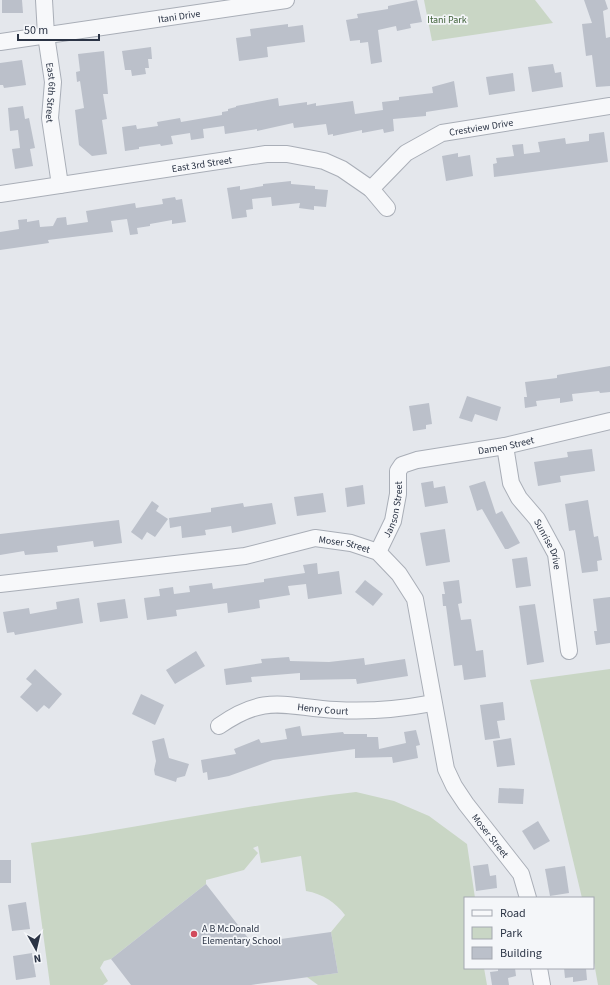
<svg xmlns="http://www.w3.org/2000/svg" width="610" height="985" font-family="'Source Sans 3',sans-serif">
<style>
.green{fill:#c9d6c5}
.building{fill:#bbc0ca}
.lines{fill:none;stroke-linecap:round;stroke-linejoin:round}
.minor-casing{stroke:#a9aeb7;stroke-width:18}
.minor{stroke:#f7f8fa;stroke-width:16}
.poi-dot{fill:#d1495b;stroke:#f4f6f9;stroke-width:1.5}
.labels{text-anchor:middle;stroke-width:3.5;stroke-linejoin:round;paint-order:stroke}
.street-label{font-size:10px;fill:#2b3445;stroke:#f4f6f9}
.park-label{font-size:10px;fill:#3f6138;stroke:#f4f6f9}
.poi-label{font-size:10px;fill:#2b3445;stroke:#f4f6f9;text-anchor:start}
</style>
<rect width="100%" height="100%" fill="#e4e7ec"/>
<g class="green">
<path d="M424 0H535L553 23 432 41Z"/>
<path d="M610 669V985H598L593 957V898H582L530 680Z"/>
<path d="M356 792 394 801 429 816 467 844 475 898H465V968H484L487 985H318L307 977 338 973 331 932 345 915C335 902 323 894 306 891L301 856 261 863 258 846 253 848 258 853 244 870 206 880V884L111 959 104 961 100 968 108 981 103 985H50L31 843C140 828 247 804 356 792Z"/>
</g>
<g class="building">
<path d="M2 0H22L23 13H2Z"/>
<path d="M417 0 422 22 410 24 411 28 397 31 396 26 378 30 382 62 371 64 368 42 360 43V40L350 41 346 20 358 18 357 14 388 9V6Z"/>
<path d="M584 0H605L608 9 603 11 606 38 610 37V86L596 87 592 55 586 56 582 24 592 23Z"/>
<path d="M288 24V27L303 25 305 42 267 47 268 57 239 61 236 38 251 36 250 29Z"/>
<path d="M151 47 152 59H148L149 68H145L146 74 132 76 131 70H125L122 51Z"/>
<path d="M104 51 108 94H103L107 119 102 120 107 154 92 156 79 145 75 110 84 108 80 81 77 82 76 72 80 71 78 54Z"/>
<path d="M22 60 26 85 4 88 3 85H0V63Z"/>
<path d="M553 64 555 73 561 72 563 87 532 92 528 67Z"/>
<path d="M513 73 515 91 489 95 486 77Z"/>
<path d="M454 81 458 107 426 112V116L393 119 394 131 384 133 383 129 362 133V130L333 136V134L328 135 326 124 294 128 293 123 257 131V129L225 134 224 126 203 129 204 138 191 140 190 133 171 136 173 144 161 146 160 144 139 147V149L125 151 122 127 136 125 137 129 158 126 157 122 180 118 181 122 222 115V112L228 111V109L236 107V106L278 98 279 106 307 102V105L316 103V106L353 101 355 114 383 110 382 102 399 100V97L433 93 432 87Z"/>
<path d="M23 106 25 119 29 118 35 148 30 149 33 166 15 169 12 149 20 148 18 130 10 131 8 108Z"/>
<path d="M604 132 608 162 494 177 493 164 497 163 496 158 514 156 512 145 523 144 524 154 540 152 538 142 565 138 566 144 589 141V134Z"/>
<path d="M458 153V157L470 155 473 176 446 181 442 156Z"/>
<path d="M291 181V184L315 186V189L328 190 326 207 314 206V210L299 208 300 203 272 206 271 197 252 199 253 209 246 210 247 217 232 219 227 188 240 186V190L263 186V184Z"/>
<path d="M175 197 176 200 182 199 186 222 172 224V220L150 224V226L137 228 138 234 130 235 127 219 111 221 113 232 48 240 49 243 0 250V232L19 229 18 220 27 219V222L39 220 40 227 53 226 57 218 66 217 67 225 88 222 86 211 135 203 136 208 163 204 162 199Z"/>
<path d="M610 366V392L600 393 599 391 572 394 573 401 560 403V398L536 401 537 406 525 408 524 397H527L525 382 557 378V375Z"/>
<path d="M467 396 501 407 497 421 475 414 472 422 459 418Z"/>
<path d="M429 403 432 424 426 425V429L413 431 409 406Z"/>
<path d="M592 449 595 471 560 476 561 482 538 486 534 462 568 457 567 452Z"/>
<path d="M433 481 434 488 445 486 448 503 425 507 421 483Z"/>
<path d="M485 481 496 514 502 511 520 543 508 549H505L482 509 477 511 469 486Z"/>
<path d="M363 485 365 504 347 507 345 488Z"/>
<path d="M323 493 326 512 297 516 294 497Z"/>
<path d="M588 500 594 537 598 536 602 560 597 561 598 571 582 573 575 530 569 531 565 504Z"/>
<path d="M152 501 159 506 156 511 168 519 155 537 147 532 142 540 131 532Z"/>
<path d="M243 503 244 507 272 503 276 524 232 533 231 526 205 530 206 535 182 538 181 526 170 528 169 518 211 512V508Z"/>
<path d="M119 520 122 543 94 547 93 541 57 546 58 552 25 555 24 551 0 555V534Z"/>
<path d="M445 529 450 562 426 566 420 533Z"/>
<path d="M527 557 531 586 516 588 512 559Z"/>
<path d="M317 563 318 574 339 571 342 594 308 599 306 584 288 586 290 595 259 600 260 608 228 613 227 603 176 610 177 616 147 620 144 598 160 596 159 589 173 587 174 594 190 592 189 586 212 583 213 589 264 582V579L305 573 303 565Z"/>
<path d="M365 580 383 594 373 606 355 592Z"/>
<path d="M459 580 462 603 458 604 461 620 471 619 476 651 483 650 486 677 464 680 462 665 454 666 446 606H443L442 594H445L443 582Z"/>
<path d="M610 597V643L596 645 594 631H597L593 599Z"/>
<path d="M79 598 83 623 15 635 14 632 7 633 3 612 29 608 30 614 57 609 56 602Z"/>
<path d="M125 599 128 618 100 622 97 603Z"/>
<path d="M535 604 544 662 527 665 519 606Z"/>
<path d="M196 651 205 666 175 684 166 670Z"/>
<path d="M289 657 290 661 329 662 364 658 365 665 405 659 408 676 357 684 356 679 300 680V673L251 677 252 682 226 685 224 669 262 663 261 659Z"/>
<path d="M35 669 62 694 49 709 44 705 37 712 20 697 32 684 26 679Z"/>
<path d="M141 694 164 705 155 725 132 714Z"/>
<path d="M503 702 505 720 497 721 500 738 485 740 480 705Z"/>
<path d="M300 726 302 736 343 732 344 734H367V737H378L379 749 406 743 404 732 416 730 420 745 416 746 418 758 393 763 392 757 355 758V749L273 760 229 776 208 780 207 772 203 773 201 760 236 754 234 749 259 739 261 743 287 739 285 729Z"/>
<path d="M164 738 169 758 189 764 185 776 177 778 176 782 155 775 154 770 156 761 152 741Z"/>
<path d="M511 738 515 765 497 767 493 741Z"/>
<path d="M499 788 524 789 523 804 498 803Z"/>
<path d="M538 821 550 841 534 850 522 831Z"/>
<rect x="0" y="860" width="11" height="23"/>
<path d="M488 864 490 876 496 875 497 888 476 891 473 866Z"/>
<path d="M565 866 569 893 550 896 545 869Z"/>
<path d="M206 884 252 943 331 932 338 973 251 985H131L111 959Z"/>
<path d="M26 902 30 929 12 931 8 905Z"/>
<path d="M32 953 36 977 16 980 13 956Z"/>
<path d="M498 968H515L516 976 508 978 509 985H492L490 972 498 971Z"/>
<path d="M564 968H586L587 980 573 982V977L565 978Z"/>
</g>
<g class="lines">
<defs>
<g id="minor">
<path id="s1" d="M44 0 46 35 53 82 50 118 60 185"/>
<path id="s2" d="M0 42 286 0"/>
<path id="s3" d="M371 189 406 153 442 133 610 106"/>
<path id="s4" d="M0 194 266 154H287L324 161 342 169 371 189 387 208"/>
<path id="s5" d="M505 446 511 483 519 498 537 519 556 554 569 651"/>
<path id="s6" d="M378 552 393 521 398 494V471L402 465 417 460 505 446 610 421"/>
<path id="s7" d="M0 584 245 556 315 538 351 543 378 552 399 574 415 599 446 769 454 786 466 804 521 874 528 898"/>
<path id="s8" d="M219 726C266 693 284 707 336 710 368 712 401 709 433 703"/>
<path d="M539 968 542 985"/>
</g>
</defs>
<use href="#minor" class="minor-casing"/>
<use href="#minor" class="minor"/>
</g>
<circle class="poi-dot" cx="194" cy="934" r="4"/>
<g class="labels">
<g class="street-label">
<text dy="4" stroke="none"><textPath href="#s2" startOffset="181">Itani Drive</textPath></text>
<text dy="4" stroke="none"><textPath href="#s1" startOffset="93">East 6th Street</textPath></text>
<text dy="4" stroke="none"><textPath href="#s3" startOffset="131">Crestview Drive</textPath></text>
<text dy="4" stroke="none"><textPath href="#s4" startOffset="204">East 3rd Street</textPath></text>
<text dy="4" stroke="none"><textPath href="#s6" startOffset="198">Damen Street</textPath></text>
<text dy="4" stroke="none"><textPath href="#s6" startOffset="46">Janson Street</textPath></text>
<text dy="4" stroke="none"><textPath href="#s7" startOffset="349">Moser Street</textPath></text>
<text dy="4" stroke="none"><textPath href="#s5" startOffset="110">Sunrise Drive</textPath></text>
<text dy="4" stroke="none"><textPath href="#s8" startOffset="109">Henry Court</textPath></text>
<text dy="4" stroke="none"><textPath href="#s7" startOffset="697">Moser Street</textPath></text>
</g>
<g class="park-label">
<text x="447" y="23">Itani Park</text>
</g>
<g class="poi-label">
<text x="202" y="932">A B McDonald<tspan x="202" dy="12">Elementary School</tspan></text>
</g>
</g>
<rect x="464" y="897" width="130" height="72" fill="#f4f6f9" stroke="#a4a8b1"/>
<rect x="472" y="910" width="20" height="6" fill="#f7f8fa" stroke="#a4a8b1"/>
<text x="500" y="917" font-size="12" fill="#2b3445">Road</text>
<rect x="472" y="927" width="20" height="12" fill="#c9d6c5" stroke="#a4a8b1"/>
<text x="500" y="937" font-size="12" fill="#2b3445">Park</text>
<rect x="472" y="947" width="20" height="12" fill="#bbc0ca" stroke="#a4a8b1"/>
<text x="500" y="957" font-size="12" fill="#2b3445">Building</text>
<g transform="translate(36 949) rotate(172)" stroke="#f4f6f9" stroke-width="3" paint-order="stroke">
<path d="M0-3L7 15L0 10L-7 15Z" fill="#2b3445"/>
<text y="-6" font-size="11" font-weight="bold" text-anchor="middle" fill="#2b3445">N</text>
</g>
<path d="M18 34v6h81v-6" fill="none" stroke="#2b3445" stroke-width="2"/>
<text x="24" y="34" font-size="12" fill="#2b3445" stroke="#f4f6f9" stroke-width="3" paint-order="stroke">50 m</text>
</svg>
